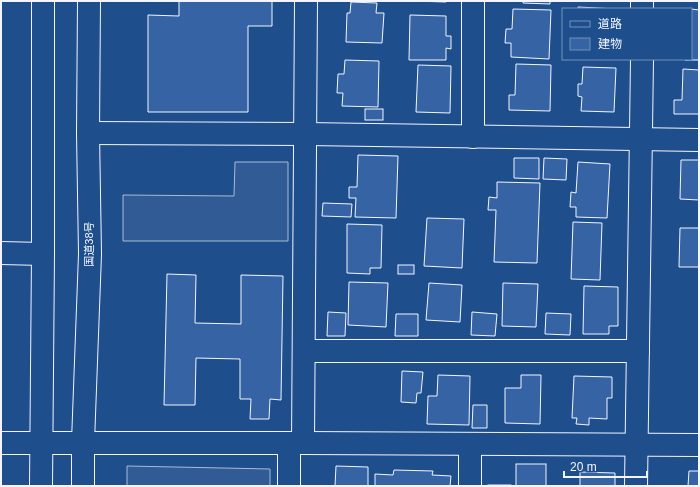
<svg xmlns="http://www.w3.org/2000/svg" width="700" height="487" font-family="Helvetica,'Noto Sans JP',sans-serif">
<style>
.built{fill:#305b95;stroke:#a8bbd7}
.building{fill:#3563a3;stroke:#f2f6ff}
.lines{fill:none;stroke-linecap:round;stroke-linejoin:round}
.minor-casing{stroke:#f2f6ff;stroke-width:24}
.trunk-casing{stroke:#f2f6ff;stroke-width:24}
.minor{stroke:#1f4e8c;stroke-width:22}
.trunk{stroke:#1f4e8c;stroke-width:22}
.labels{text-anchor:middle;stroke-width:3;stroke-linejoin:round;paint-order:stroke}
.street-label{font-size:11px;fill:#f2f6ff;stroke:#1f4e8c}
</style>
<rect width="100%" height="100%" fill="#1f4e8c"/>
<g class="built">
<path d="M235 162H288V241H123V195L234 196Z"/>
<path d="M127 466 270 469V486H127Z"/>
</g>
<g class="building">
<path d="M179 1H272V26H248V112H148V15L179 16Z"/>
<path d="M413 1H446V2Z"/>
<path d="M523 1H550V4L523 3Z"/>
<path d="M351 2 377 3 376 13H384L382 43 346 42 347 13H350Z"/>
<path d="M578 7 617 9H578Z"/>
<path d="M513 9 551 10 549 59 511 57V43H505L506 29H512Z"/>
<path d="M691 9 699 10V60H685L691 59Z"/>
<path d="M410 15 446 16V36H451V49L446 48V60H409Z"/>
<path d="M345 60 379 61 378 107 342 106 343 93H337L338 74H344Z"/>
<path d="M516 64 551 65 550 111 509 110V95H515Z"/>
<path d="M418 65 451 66 450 113 416 112Z"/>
<path d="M583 67 616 68 614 112 581 111 582 97 578 96V84H582Z"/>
<path d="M683 69 699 70V114H674V100H682Z"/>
<rect x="365" y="109" width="18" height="11"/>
<path d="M358 155 398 156 396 218 355 217 356 198H349V187H357Z"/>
<path d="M514 158H539V179L514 178Z"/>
<path d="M544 158 567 159 566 180 543 179Z"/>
<path d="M681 160H699V200L680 199Z"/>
<path d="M578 162 610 164 607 218 576 217V207H570L571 192 576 193Z"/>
<path d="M497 182 540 183 537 263 494 262 496 210H488L489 197 497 198Z"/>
<path d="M323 203 352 204 351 217 322 216Z"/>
<path d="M427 218 464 219 462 268 424 266Z"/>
<path d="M573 222 602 223 600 280 571 279Z"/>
<path d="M347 224 382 225 381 268H370V274L347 273Z"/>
<path d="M680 228H699V267H679Z"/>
<rect x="398" y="265" width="16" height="9"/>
<path d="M167 274 196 275 195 323 241 324V275L283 276 281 400 270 399 269 419H250L251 399H240V359L196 358 195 405H164Z"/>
<path d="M349 282 388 283 386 327 348 325Z"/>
<path d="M429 283 462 285 460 322 426 320Z"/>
<path d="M503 283 538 284 536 327 502 326Z"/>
<path d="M584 286 618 287V326H609V334H583Z"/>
<path d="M328 312 346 313 345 336H327Z"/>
<path d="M472 312 497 314 495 336 471 335Z"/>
<path d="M546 313 571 314 570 335 545 334Z"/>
<path d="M396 314H418V336H395Z"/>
<path d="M402 371 423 372 421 393H417L416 403 401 402Z"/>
<path d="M438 375 470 376 469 425 427 424 428 396H437Z"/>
<path d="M521 375H541L540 424 505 423V388H521Z"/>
<path d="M574 376 612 377V398H607V419L589 418V425L576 424 577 418H572Z"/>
<path d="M473 405H487V428H472Z"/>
<rect x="516" y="464" width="30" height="22"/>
<path d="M336 466 368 467V486H335Z"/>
<path d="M394 470 433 471 432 475 451 476 450 486H375V474L393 475Z"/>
<path d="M689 471H699V486H688Z"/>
<path d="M580 472 615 473V486H580Z"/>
<rect x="488" y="485" width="23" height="1"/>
</g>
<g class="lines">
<defs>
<g id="minor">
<path d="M642 9V1"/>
<path d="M88 133 306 134 699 140"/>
<path d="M473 137V1"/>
<path d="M1 253 43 254"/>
<path d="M305 351H638"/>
<path d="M1 443H303L699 445"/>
<path d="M303 443 306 1"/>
<path d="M289 486V443"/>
<path d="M470 486V444"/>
<path d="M636 486 642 59"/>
</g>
<g id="trunk">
<path d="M41 486 43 254V1"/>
<path d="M83 486V442L90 254 88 133 89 1"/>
</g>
</defs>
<use href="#minor" class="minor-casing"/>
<use href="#trunk" class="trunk-casing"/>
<use href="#minor" class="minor"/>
<use href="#trunk" class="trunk"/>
</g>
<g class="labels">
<g class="street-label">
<text transform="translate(89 244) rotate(-90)" y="4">国道38号</text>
</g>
</g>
<rect width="700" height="487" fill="none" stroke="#f2f6ff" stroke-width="4"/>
<rect x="562" y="8" width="130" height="52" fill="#1f4e8c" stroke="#7391ba"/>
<rect x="570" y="21" width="20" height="6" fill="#1f4e8c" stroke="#7391ba"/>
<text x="598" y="28" font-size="12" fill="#f2f6ff">道路</text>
<rect x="570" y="38" width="20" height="12" fill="#3563a3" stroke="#7391ba"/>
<text x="598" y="48" font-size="12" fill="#f2f6ff">建物</text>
<path d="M564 471v6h83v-6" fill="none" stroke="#f2f6ff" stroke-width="2"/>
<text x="570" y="471" font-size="12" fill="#f2f6ff" stroke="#1f4e8c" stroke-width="3" paint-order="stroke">20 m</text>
</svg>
